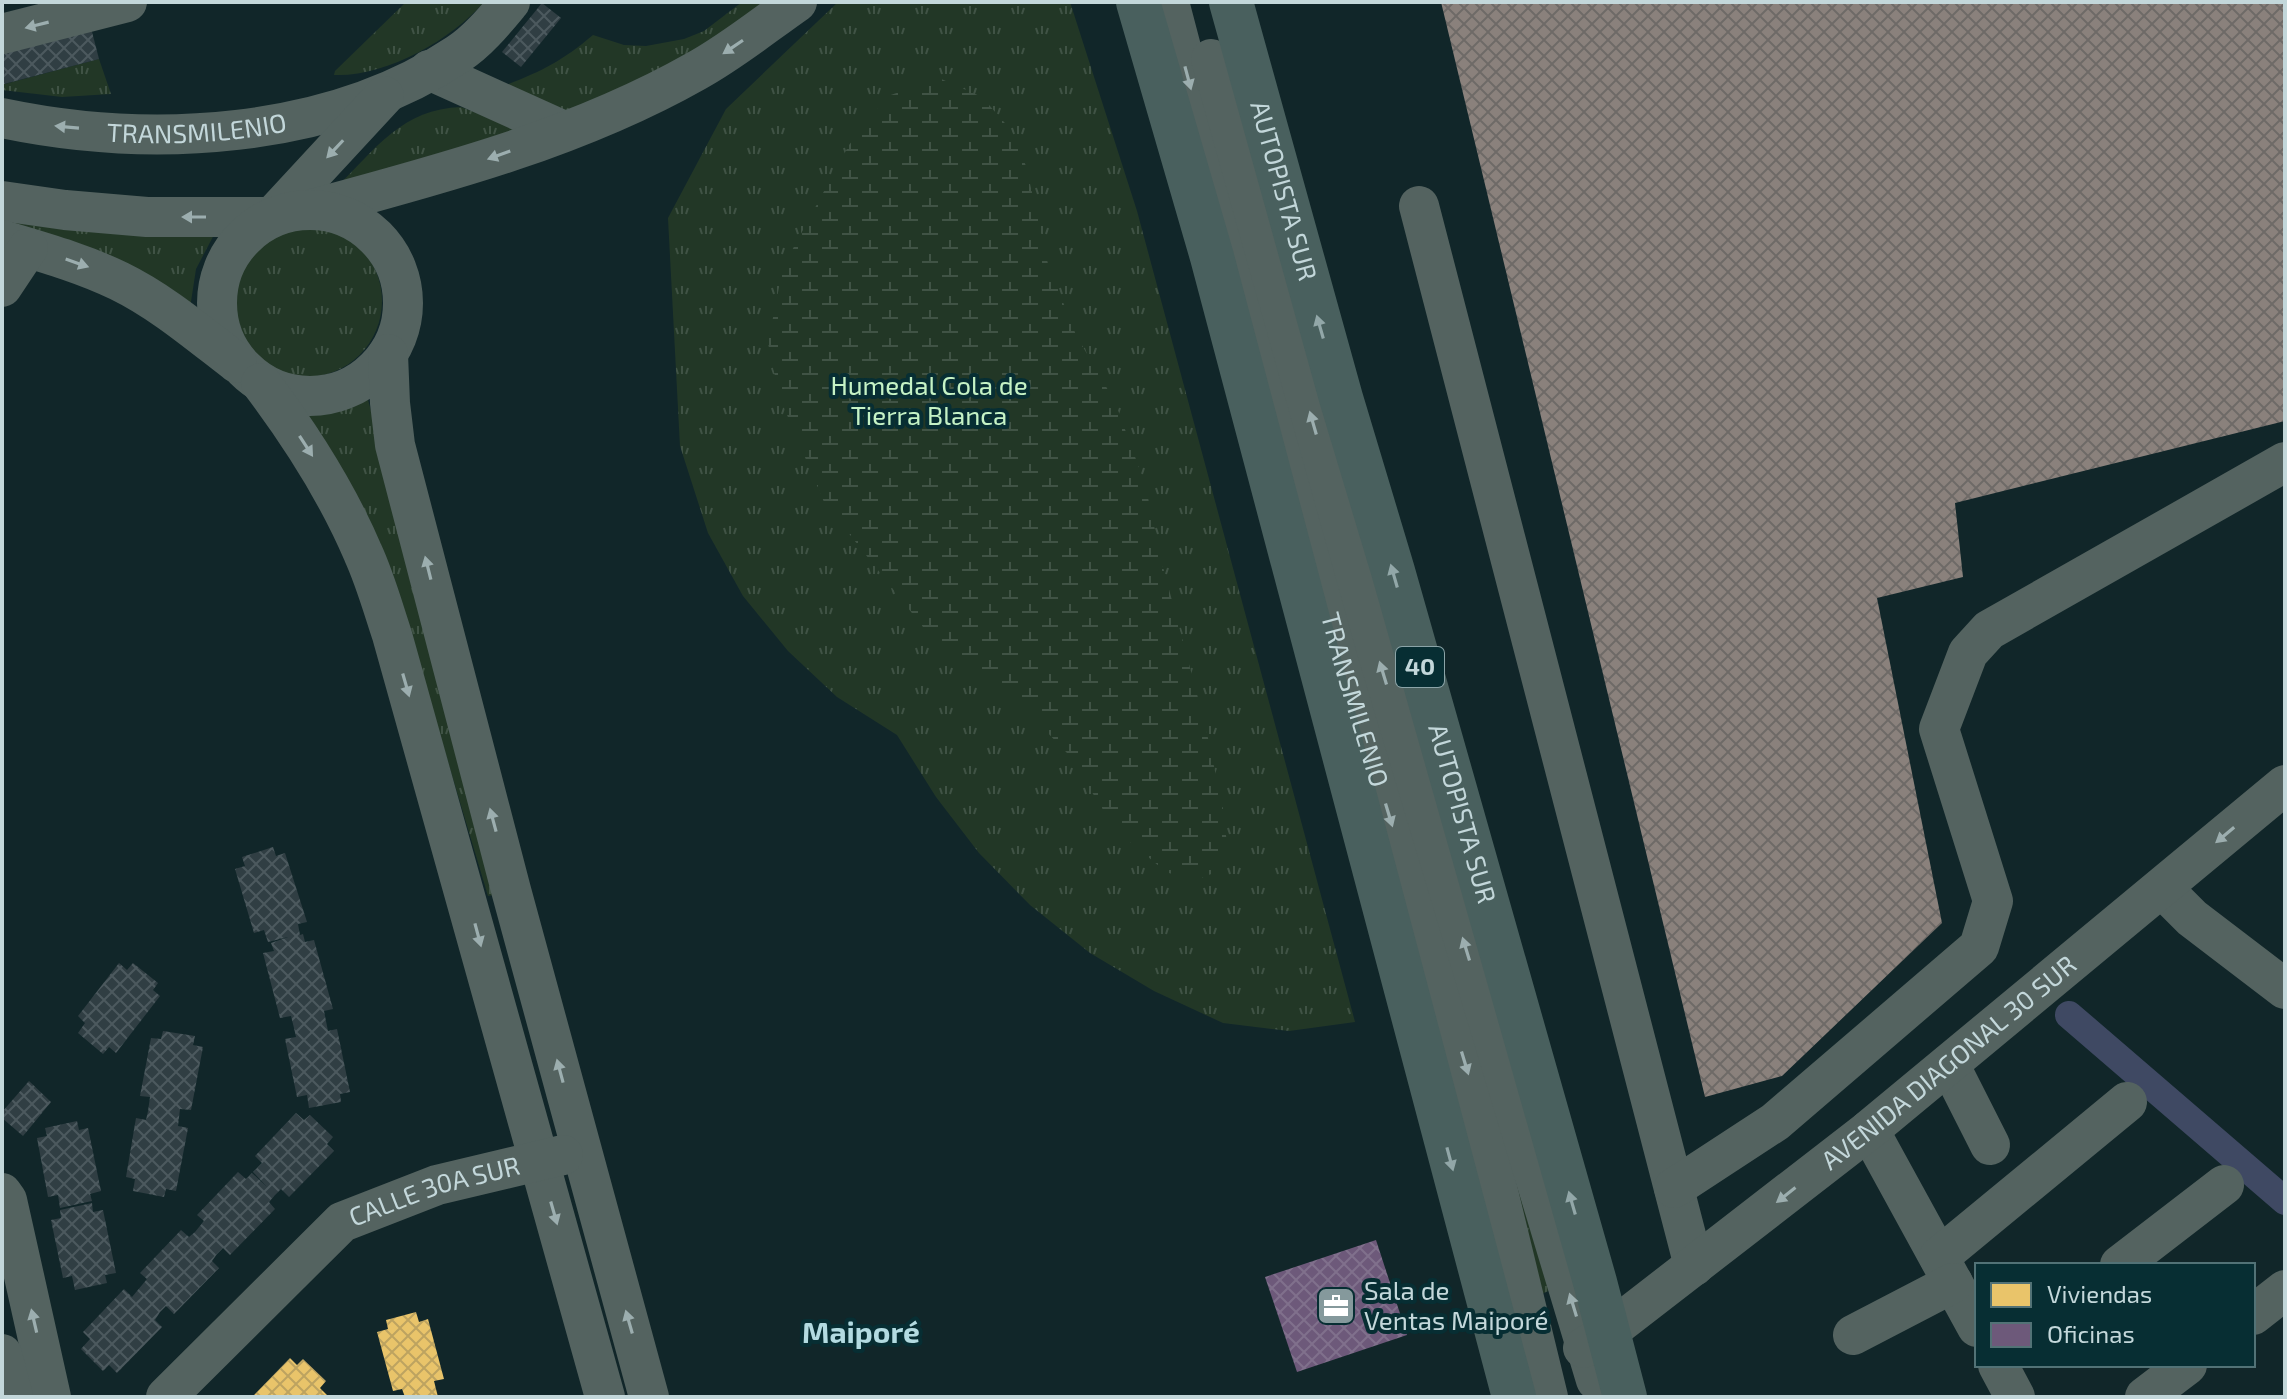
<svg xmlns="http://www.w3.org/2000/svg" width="2287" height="1399" font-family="'Exo 2',sans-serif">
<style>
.grass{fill:url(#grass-tufts)}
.wetland{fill:url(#wetland-marsh)}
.homes{fill:url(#homes-cross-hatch)}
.offices{fill:url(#offices-cross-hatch)}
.industry{fill:url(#industry-cross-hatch)}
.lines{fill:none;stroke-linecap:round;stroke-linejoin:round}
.canal{stroke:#3f4963;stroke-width:28}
.building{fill:url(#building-cross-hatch)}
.minor{stroke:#546360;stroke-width:40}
.highway{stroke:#49605e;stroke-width:44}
.oneway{fill:#9caeaf}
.oneway2{fill:#92a7a8}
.labels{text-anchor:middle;stroke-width:8;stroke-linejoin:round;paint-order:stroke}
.shield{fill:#072e33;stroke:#8ba4a8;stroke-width:2}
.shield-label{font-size:24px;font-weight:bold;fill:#c3d7da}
.street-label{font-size:26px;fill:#c3d7da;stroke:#072e33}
.park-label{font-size:26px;fill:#c5f2c5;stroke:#072e33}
.poi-label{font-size:26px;fill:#c3d7da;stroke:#072e33;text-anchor:start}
.quarter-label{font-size:30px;font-weight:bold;fill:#b3dbe1;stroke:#072e33}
</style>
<defs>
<pattern id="grass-tufts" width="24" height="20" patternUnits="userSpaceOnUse" patternTransform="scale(2)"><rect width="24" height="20" fill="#223726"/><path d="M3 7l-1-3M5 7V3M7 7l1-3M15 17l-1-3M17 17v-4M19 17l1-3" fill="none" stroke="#405345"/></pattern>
<pattern id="wetland-marsh" width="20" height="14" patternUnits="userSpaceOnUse" patternTransform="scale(2)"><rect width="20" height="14" fill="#223726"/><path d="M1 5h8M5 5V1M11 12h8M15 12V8" fill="none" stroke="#405345"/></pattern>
<pattern id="homes-cross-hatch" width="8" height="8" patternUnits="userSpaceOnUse" patternTransform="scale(2)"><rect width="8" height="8" fill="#e9c46a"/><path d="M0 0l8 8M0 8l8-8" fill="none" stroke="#bda360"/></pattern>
<pattern id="offices-cross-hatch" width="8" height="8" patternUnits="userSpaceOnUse" patternTransform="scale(2)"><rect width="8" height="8" fill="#6d597a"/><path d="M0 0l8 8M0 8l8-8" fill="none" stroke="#80708c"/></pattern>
<pattern id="industry-cross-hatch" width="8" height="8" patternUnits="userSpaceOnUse" patternTransform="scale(2)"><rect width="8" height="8" fill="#8a817c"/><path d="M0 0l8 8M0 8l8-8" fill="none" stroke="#6e6a67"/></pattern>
<pattern id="building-cross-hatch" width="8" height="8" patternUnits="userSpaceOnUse" patternTransform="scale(2)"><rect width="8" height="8" fill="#303e43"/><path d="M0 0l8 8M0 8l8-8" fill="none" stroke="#4c595e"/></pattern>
</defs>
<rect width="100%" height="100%" fill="#112629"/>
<g class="grass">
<path d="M406 2H484C451 40 386 77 334 75L335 71Z"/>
<path d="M742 2H769L688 57 568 116 498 88C538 73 560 63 593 35L624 45 646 46 684 39 704 31Z"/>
<path d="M838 2H1070L1137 211 1355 1022 1289 1031 1223 1023 1154 991 1090 953 1030 905 979 853 936 797 897 735 837 697 788 651 743 596 708 533 680 446 668 218 726 109Z"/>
<path d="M99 59 111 94 62 97 2 90V77L5 84Z"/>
<path d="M461 107 530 133 338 186C376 148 403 109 461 107Z"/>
<path d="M2 222 217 229 196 269 190 308C130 270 72 236 2 222Z"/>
<circle cx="306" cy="301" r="76"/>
<path d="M366 392 498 894 488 896 392 574 298 414 318 413Z"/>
<path d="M1503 1119 1551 1290 1539 1295Z"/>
</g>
<path class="wetland" d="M939 78 982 97 1011 130 1026 166 1048 264 1076 335 1115 402 1145 484 1163 567 1205 724 1223 809 1227 844 1219 871 1193 881 1166 872 1116 830 1067 753 1002 685 923 627 824 502 779 396 768 343 783 267 849 145 888 96Z"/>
<g class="homes">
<path d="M416 1312 419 1322 428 1319 444 1379 434 1381 438 1397H405L402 1389 393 1391 377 1332 388 1329 386 1320Z"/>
<path d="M290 1358 297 1365 303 1359 326 1381 320 1388 327 1395 325 1397H252Z"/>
</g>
<path class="offices" d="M1376 1240 1407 1335 1297 1372 1265 1277Z"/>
<path class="industry" d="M1441 2H2285V421L1955 503 1963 577 1877 598 1942 923 1782 1076 1705 1097Z"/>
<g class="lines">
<path class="canal" d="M2069 1015 2285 1201"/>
</g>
<g class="building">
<path d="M542 3 561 18 521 67 502 52Z"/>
<path d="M91 28 99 59 4 84 2 51Z"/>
<path d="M273 847 276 856 285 853 307 922 298 924 300 935 303 934 305 942 314 940 333 1009 324 1011 328 1031 337 1029 350 1092 340 1094 341 1102 309 1108 307 1095 297 1097 285 1039 296 1037 294 1028 291 1016 280 1018 263 953 274 951 271 943 288 937 268 942 264 930 254 933 235 869 245 866 242 857Z"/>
<path d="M119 963 127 970 133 963 158 983 153 990 160 996 116 1053 109 1047 103 1054 78 1033 85 1023 78 1016Z"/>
<path d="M163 1031 195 1036 193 1045 203 1047 191 1110 180 1109 178 1126 188 1128 176 1191 166 1189 164 1197 133 1191 135 1179 126 1177 136 1118 146 1120 148 1111 150 1097 140 1096 151 1038 161 1039Z"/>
<path d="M29 1081 51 1102 23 1136 2 1118V1112Z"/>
<path d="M296 1113 304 1120 310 1115 333 1137 327 1144 334 1151 289 1197 281 1189 275 1195 269 1202 275 1209 230 1255 223 1248 217 1254 212 1261 219 1268 174 1314 166 1306 160 1312 155 1320 162 1327 117 1373 109 1365 103 1371 81 1349 90 1339 83 1332 124 1289 132 1297 147 1279 140 1273 181 1230 189 1237 195 1232 204 1221 197 1215 238 1172 246 1179 252 1173 267 1187 253 1172 262 1163 255 1156Z"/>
<path d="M77 1121 79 1130 88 1128 101 1191 90 1194 92 1201 60 1208 58 1195 48 1197 37 1138 47 1136 45 1128Z"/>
<path d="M92 1203 93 1212 103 1210 116 1273 105 1275 107 1283 75 1290 72 1276 63 1278 51 1220 61 1218 60 1210Z"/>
</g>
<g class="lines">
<g class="minor">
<path id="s1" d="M1169 2 1344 668 1475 1097 1548 1397"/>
<path d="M2 34 127 2"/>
<path d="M1211 59 1377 651 1596 1380"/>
<path d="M429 70 564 131"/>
<path id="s2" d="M2 118C150 149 329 140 458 54 478 41 495 20 510 2"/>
<path d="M2 201 65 210 147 217H272L384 96"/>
<path d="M1419 206 1694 1266"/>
<path d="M312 209C442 174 578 138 696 71 731 52 764 25 797 2"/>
<circle cx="310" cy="303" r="93"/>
<path d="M2 240C42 252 82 263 119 281 162 302 199 334 237 363"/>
<path d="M2 287 28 248"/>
<path d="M388 354 390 403 395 445 511 890 649 1397"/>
<path d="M261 383C301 436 337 492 363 553 375 579 383 608 392 635L605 1397"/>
<path d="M2162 888 2192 918 2285 989"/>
<path d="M1949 1064 1990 1145"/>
<path d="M1869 1130 1977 1327"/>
<path d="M1674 1188 1775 1122 1979 947 1993 901 1939 729 1968 653 1989 630 2285 462"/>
<path d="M2 1193 7 1200 51 1397"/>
<path d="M1939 1257 2127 1102"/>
<path d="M2120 1265 2224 1185"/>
<path d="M2253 1315 2285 1290"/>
<path d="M1853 1335 1953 1283"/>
<path id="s3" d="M1583 1348 1608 1332 1869 1130 2285 785"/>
<path d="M2 1354 13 1397"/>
<path d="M1998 1365 2015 1397"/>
<path id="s4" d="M166 1397 342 1222 437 1185 563 1155"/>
<path d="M2145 1397 2187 1365"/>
</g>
<g class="highway">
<path d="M1138 2 1212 257 1514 1397"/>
<path id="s5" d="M1231 2 1341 398 1393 571 1595 1282 1625 1397"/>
</g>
</g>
<defs><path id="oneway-solid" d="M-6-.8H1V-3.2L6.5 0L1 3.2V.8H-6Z" transform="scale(2)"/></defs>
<g class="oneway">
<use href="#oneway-solid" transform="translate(37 25) rotate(166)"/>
<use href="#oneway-solid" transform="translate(733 47) rotate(146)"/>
<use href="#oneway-solid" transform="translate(1188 78) rotate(75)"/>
<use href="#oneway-solid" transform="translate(67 127) rotate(-175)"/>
<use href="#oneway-solid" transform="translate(335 149) rotate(133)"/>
<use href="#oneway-solid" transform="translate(499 155) rotate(160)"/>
<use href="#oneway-solid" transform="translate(194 217) rotate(-180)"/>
<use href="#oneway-solid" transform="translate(77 263) rotate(19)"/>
<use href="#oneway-solid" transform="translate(1313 423) rotate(-106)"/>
<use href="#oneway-solid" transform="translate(306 446) rotate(57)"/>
<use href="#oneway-solid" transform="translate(428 568) rotate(-104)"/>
<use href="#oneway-solid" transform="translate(1383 673) rotate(-107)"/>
<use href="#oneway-solid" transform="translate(406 685) rotate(74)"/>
<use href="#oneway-solid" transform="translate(1389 815) rotate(73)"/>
<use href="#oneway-solid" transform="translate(493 820) rotate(-105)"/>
<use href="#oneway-solid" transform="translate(2225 835) rotate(140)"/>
<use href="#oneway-solid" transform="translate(478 935) rotate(75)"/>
<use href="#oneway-solid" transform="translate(1466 949) rotate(-107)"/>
<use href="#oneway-solid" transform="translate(1465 1063) rotate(73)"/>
<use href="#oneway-solid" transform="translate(560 1071) rotate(-105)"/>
<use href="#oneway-solid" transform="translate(1786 1195) rotate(142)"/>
<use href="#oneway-solid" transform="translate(554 1213) rotate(74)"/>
<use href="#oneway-solid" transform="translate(1573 1305) rotate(-107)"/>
<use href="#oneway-solid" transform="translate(34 1321) rotate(-103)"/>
<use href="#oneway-solid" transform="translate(629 1322) rotate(-106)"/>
</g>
<g class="oneway2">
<use href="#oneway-solid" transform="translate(1320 327) rotate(-106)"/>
<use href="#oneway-solid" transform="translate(1394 576) rotate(-106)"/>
<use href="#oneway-solid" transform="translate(1450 1159) rotate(75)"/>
<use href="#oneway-solid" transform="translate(1572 1203) rotate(-106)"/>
</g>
<defs>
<symbol id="office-square" viewBox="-11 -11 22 22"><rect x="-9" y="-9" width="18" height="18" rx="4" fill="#85999c" stroke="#072e33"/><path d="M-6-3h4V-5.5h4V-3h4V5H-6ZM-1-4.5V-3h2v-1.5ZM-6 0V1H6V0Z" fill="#fff"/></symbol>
</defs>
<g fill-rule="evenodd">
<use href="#office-square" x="1314" y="1284" width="44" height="44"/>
</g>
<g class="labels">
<rect class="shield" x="1396" y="647" width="48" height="40" rx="6"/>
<g class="shield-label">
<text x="1420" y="675">40</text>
</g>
<g class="street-label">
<text dy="9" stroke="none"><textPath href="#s2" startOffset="196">TRANSMILENIO</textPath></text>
<text dy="9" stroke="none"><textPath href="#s5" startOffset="196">AUTOPISTA SUR</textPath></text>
<text dy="9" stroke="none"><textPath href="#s1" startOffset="722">TRANSMILENIO</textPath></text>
<text dy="9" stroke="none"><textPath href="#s5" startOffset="844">AUTOPISTA SUR</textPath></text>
<text dy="9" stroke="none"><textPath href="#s3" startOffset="464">AVENIDA DIAGONAL 30 SUR</textPath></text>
<text dy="9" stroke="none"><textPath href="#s4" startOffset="346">CALLE 30A SUR</textPath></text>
</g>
<g class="park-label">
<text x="929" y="395">Humedal Cola de<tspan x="929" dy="30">Tierra Blanca</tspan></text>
</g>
<g class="poi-label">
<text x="1364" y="1300">Sala de<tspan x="1364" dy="30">Ventas Maiporé</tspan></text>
</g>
<g class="quarter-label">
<text x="861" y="1343">Maiporé</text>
</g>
</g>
<rect width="2287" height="1399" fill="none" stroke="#c3d7da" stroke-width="8"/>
<rect x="1975" y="1263" width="280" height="104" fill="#072e33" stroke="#527276" stroke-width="2"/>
<rect x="1991" y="1283" width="40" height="24" fill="#e9c46a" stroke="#527276" stroke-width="2"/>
<text x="2047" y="1303" font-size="24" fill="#c3d7da">Viviendas</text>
<rect x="1991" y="1323" width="40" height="24" fill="#6d597a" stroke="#527276" stroke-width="2"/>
<text x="2047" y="1343" font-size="24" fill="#c3d7da">Oficinas</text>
</svg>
